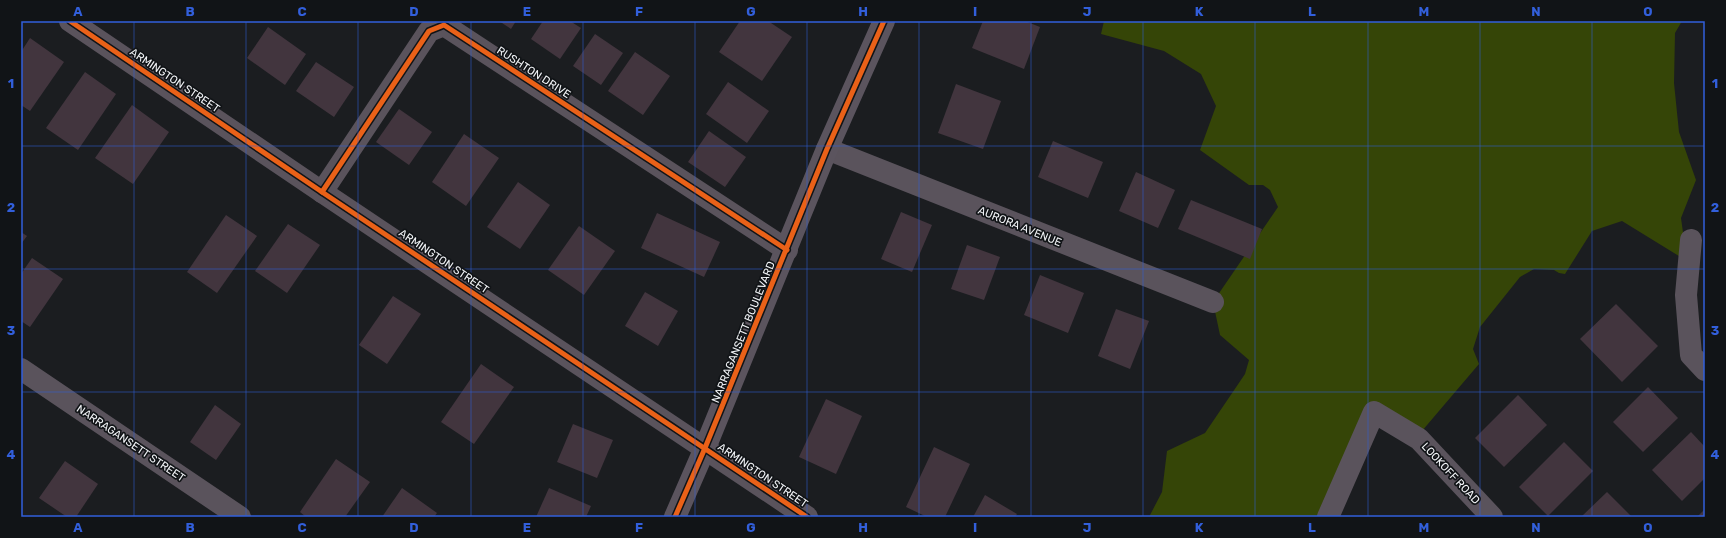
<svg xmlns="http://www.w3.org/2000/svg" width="1726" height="538" font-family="Rubik,sans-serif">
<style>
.forest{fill:#354507}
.building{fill:#42353e}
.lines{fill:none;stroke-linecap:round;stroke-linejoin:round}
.street{stroke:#5a535c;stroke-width:22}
.primary{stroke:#5b545e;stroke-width:22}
.cycleway-casing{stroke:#111417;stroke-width:8}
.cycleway{stroke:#ea6118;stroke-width:5}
.grid{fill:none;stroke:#325fdb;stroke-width:1;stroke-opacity:0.55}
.labels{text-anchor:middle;stroke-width:3.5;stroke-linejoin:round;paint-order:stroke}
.street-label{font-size:11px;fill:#f2f4f7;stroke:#111417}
.neatline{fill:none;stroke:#325fdb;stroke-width:1.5}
.grid-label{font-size:13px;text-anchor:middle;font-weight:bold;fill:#325fdb}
</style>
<rect width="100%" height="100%" fill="#1b1d20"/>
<path class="forest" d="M1104 21H1682L1675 33 1674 83 1679 132 1696 180 1681 218 1687 261 1622 221 1592 231 1565 274 1559 273 1554 270 1534 269 1520 277 1480 327 1473 349 1479 364 1416 438 1374 412 1328 517H1149L1162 492 1167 451 1205 433 1245 374 1249 360 1220 335 1213 302 1278 207 1270 190 1263 185H1249L1200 150 1216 106 1201 74 1164 51 1101 34Z"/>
<g class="building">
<path d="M499 21H516L511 29Z"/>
<path d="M543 21H570L581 28 560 59 531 39Z"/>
<path d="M740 21H768L792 37 762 81 719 52Z"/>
<path d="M983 21H1025L1040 27 1024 69 972 48Z"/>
<path d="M268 27 306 54 285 85 247 58Z"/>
<path d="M595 34 623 53 601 85 573 66Z"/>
<path d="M30 38 64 62 30 111 21 105V52Z"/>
<path d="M635 52 670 76 643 115 608 91Z"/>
<path d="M316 62 354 87 334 117 296 91Z"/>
<path d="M85 72 116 94 78 150 46 128Z"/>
<path d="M728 82 769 111 747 143 706 114Z"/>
<path d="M956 84 1001 101 983 149 938 133Z"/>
<path d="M132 105 169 132 133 184 95 158Z"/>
<path d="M399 109 432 132 409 165 376 142Z"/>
<path d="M709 131 746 157 725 187 688 162Z"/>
<path d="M464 134 499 158 466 206 432 182Z"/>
<path d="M1053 141 1103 162 1088 198 1038 177Z"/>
<path d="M1136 172 1175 190 1158 228 1119 211Z"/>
<path d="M518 182 550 205 520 249 487 227Z"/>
<path d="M1191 200 1262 229 1250 259 1178 229Z"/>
<path d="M901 212 932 225 912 272 881 259Z"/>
<path d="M657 213 720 242 704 277 641 248Z"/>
<path d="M226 215 257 236 217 293 187 272Z"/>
<path d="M288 224 320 245 287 293 255 271Z"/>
<path d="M579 226 615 251 584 295 548 270Z"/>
<path d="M21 232 27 236 21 244Z"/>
<path d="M967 245 1000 257 984 300 951 289Z"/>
<path d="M32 258 63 279 30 327 21 321V274Z"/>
<path d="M1040 275 1084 293 1068 333 1024 315Z"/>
<path d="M645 292 678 311 658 346 625 326Z"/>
<path d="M393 296 421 314 387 364 359 345Z"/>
<path d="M1616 304 1658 346 1622 382 1580 339Z"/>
<path d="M1116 309 1149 321 1130 369 1098 356Z"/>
<path d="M481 364 514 387 474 444 441 422Z"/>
<path d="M1648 387 1678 418 1643 452 1613 422Z"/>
<path d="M1518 395 1547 425 1504 467 1475 438Z"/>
<path d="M826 399 862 416 836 474 799 457Z"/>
<path d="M215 405 241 424 216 460 190 442Z"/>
<path d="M573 424 613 440 597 478 557 462Z"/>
<path d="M1691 432 1705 447V478L1682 501 1652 470Z"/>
<path d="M1564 442 1593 471 1548 516 1519 487Z"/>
<path d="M934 447 970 464 945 517H927L906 507Z"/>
<path d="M336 459 370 482 345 517H306L300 512Z"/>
<path d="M65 461 98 484 76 517H67L39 498Z"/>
<path d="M402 488 437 513 434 517H382Z"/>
<path d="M549 488 591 506 586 517H536Z"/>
<path d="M1607 492 1632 517H1581Z"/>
<path d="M985 495 1017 514 1015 517H973Z"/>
<path d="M1705 509V517H1697Z"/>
</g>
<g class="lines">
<g class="street">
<path d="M70 21 322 192 807 517"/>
<path d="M827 149 1213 302"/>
<path d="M322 192 429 31 444 25 787 250"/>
<path d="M1691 240 1686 295 1691 355 1705 370"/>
<path d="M21 369 240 517"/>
<path d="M1328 517 1374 412 1419 439 1492 517"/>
</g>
<path class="primary" d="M675 517 705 448 827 149 884 21"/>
<defs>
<g id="cycleway">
<path d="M70 21 322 192 807 517"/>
<path d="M322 192 429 31 444 25 787 250"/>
<path d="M675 517 705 448 827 149 884 21"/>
</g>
</defs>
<use href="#cycleway" class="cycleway-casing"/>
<use href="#cycleway" class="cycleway"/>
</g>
<path class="grid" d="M134 21V517M246 21V517M358 21V517M471 21V517M583 21V517M695 21V517M807 21V517M919 21V517M1031 21V517M1143 21V517M1255 21V517M1368 21V517M1480 21V517M1592 21V517M21 146H1705M21 269H1705M21 392H1705"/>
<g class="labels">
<g class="street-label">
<text transform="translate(534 72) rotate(33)" y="4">RUSHTON DRIVE</text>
<text transform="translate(175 80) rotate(34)" y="4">ARMINGTON STREET</text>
<text transform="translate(1020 226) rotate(22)" y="4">AURORA AVENUE</text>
<text transform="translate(444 261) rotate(34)" y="4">ARMINGTON STREET</text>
<text transform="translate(743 332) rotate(-68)" y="4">NARRAGANSETT BOULEVARD</text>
<text transform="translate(131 443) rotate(34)" y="4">NARRAGANSETT STREET</text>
<text transform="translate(1451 473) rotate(47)" y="4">LOOKOFF ROAD</text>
<text transform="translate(763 475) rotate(34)" y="4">ARMINGTON STREET</text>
</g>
</g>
<rect width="1726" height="538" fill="none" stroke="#111417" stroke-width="44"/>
<rect x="22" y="22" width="1682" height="494" class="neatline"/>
<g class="grid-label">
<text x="78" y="16">A</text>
<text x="190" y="16">B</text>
<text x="302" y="16">C</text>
<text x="414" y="16">D</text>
<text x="527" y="16">E</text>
<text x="639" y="16">F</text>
<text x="751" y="16">G</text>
<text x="863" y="16">H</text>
<text x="975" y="16">I</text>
<text x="1087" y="16">J</text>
<text x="1199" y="16">K</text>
<text x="1312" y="16">L</text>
<text x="1424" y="16">M</text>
<text x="1536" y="16">N</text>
<text x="1648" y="16">O</text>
<text x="11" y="88">1</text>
<text x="1715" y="88">1</text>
<text x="11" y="212">2</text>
<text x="1715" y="212">2</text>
<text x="11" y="335">3</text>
<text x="1715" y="335">3</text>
<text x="11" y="459">4</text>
<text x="1715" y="459">4</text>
<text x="78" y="532">A</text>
<text x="190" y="532">B</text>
<text x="302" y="532">C</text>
<text x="414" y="532">D</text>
<text x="527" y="532">E</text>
<text x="639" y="532">F</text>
<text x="751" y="532">G</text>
<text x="863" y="532">H</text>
<text x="975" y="532">I</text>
<text x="1087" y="532">J</text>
<text x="1199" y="532">K</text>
<text x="1312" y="532">L</text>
<text x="1424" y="532">M</text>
<text x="1536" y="532">N</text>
<text x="1648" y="532">O</text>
</g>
</svg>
